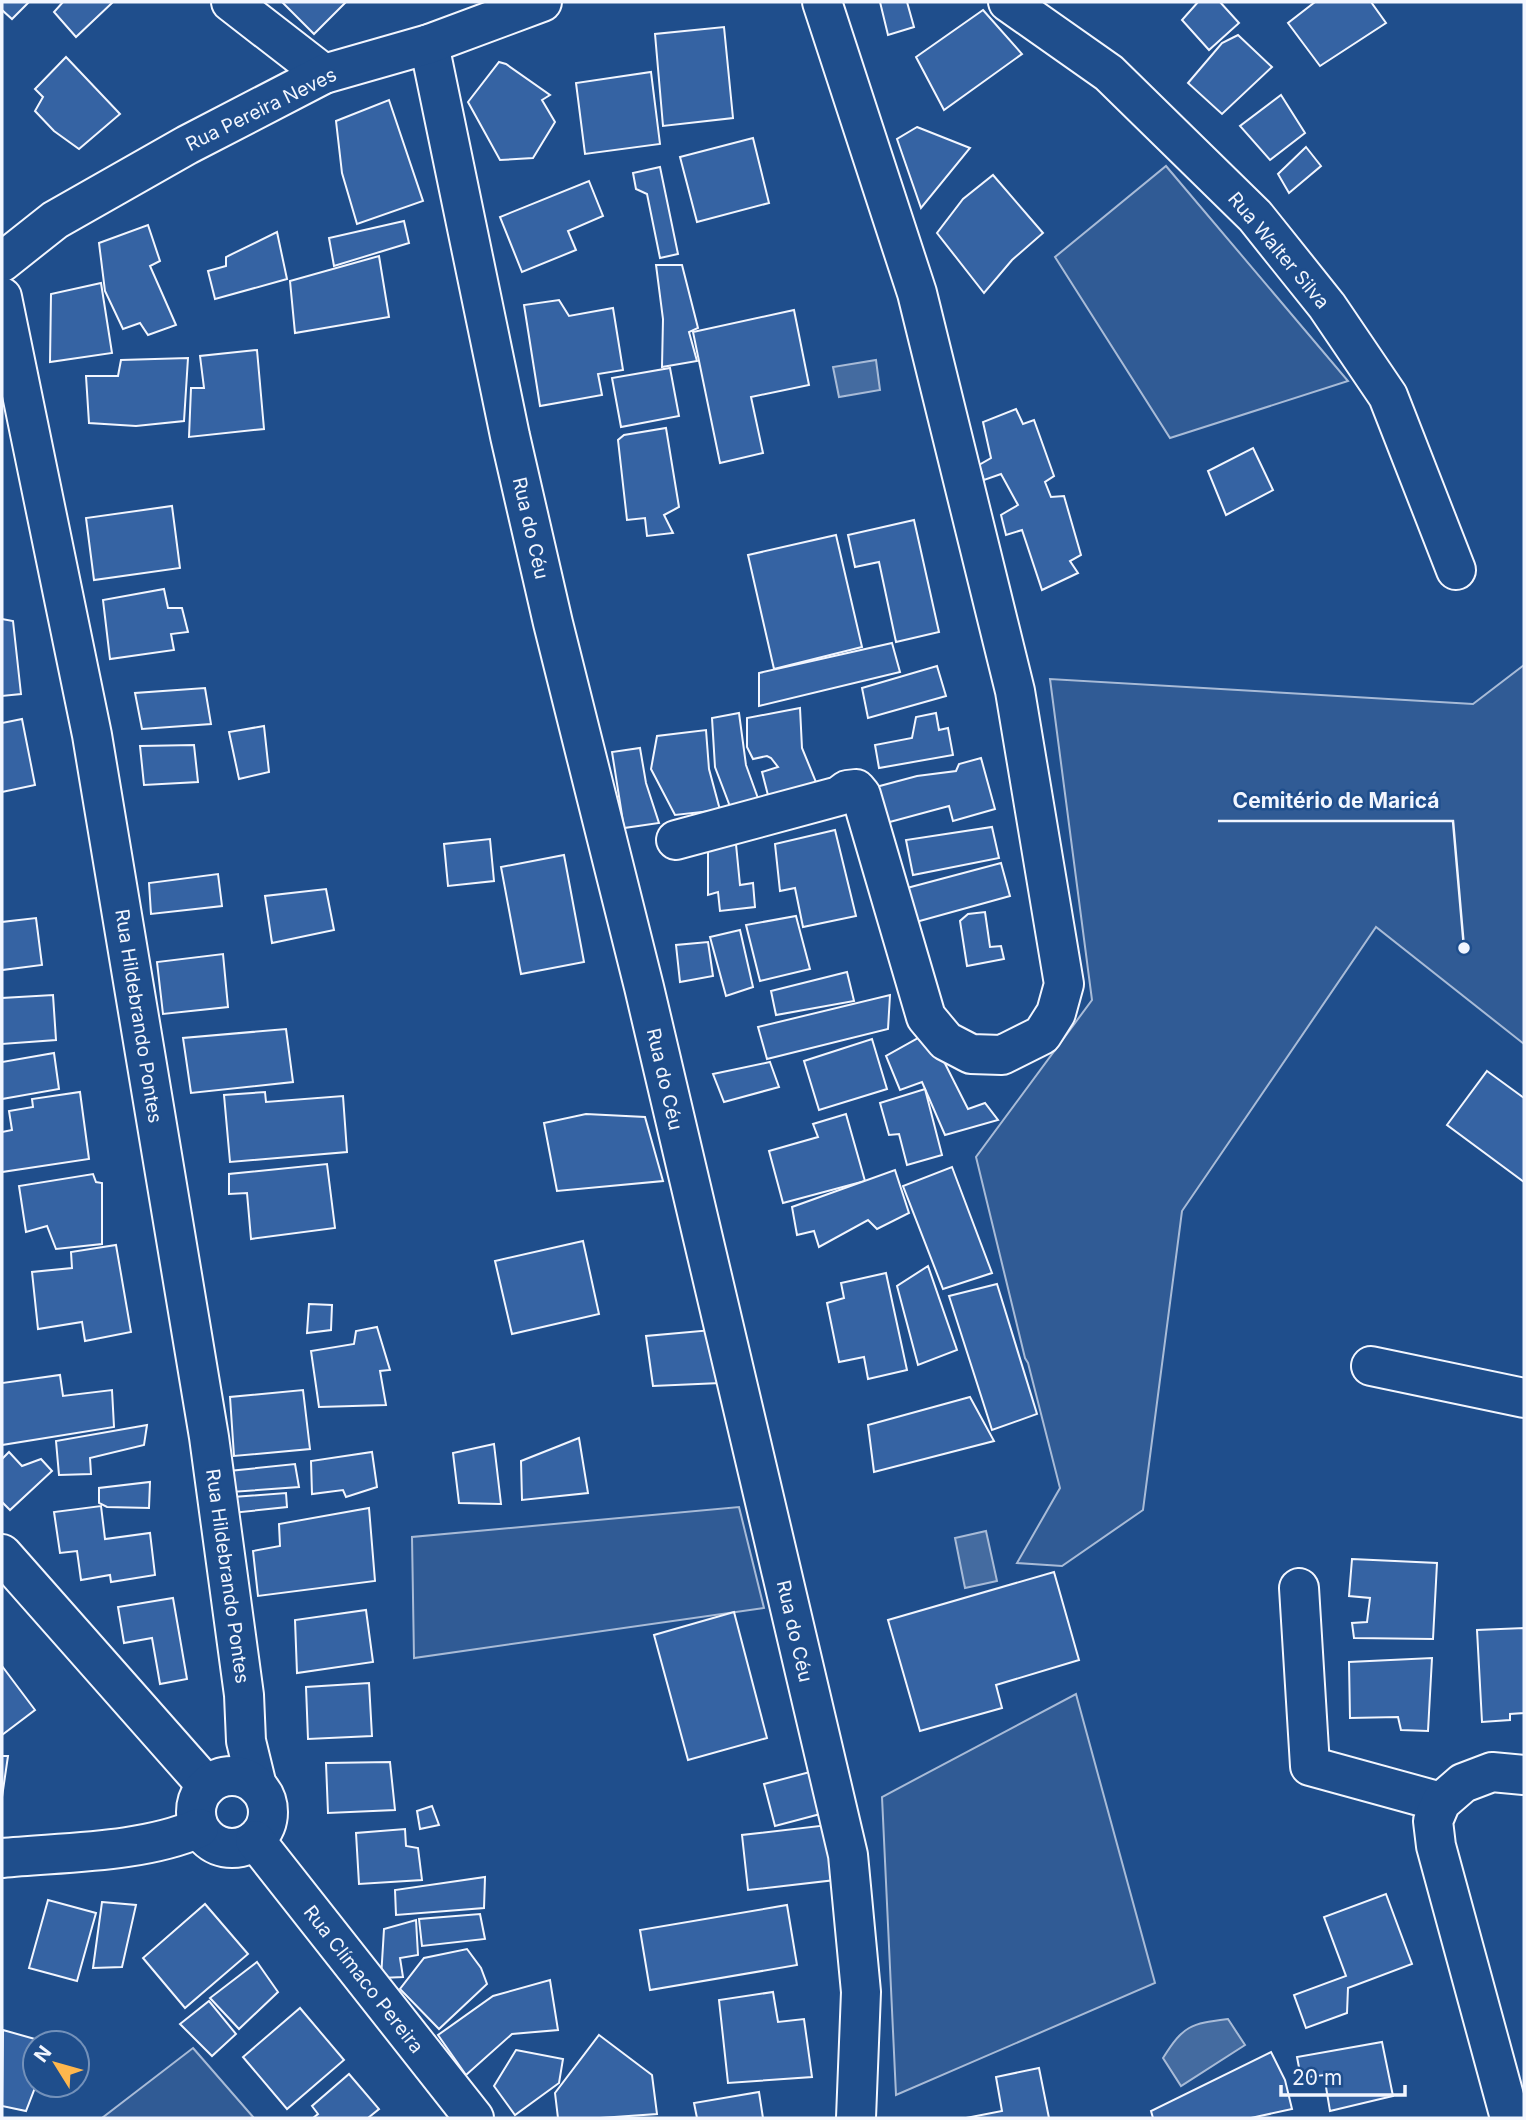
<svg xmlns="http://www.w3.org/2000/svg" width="1526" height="2120" font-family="Inter,sans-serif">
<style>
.green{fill:#305b95;stroke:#a8bbd7;stroke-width:2}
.water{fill:#446ba0;stroke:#a8bbd7;stroke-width:2}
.building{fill:#3563a3;stroke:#f2f6ff;stroke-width:2}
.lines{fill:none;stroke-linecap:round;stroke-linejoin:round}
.minor-casing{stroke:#f2f6ff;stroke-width:42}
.minor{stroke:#1f4e8c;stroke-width:38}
.labels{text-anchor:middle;stroke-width:5;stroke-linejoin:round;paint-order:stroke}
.street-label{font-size:19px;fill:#f2f6ff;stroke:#1f4e8c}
.leader{fill:none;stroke:#f2f6ff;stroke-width:2.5}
.callout-dot{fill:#f2f6ff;stroke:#1f4e8c;stroke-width:2.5}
.callout-label{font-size:21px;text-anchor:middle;font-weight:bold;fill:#f2f6ff;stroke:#1f4e8c;stroke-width:5;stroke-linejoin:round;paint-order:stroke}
</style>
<rect width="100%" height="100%" fill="#1f4e8c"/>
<g class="green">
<path d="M1166 166 1348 381 1170 438 1055 257Z"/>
<path d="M1524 665V1044L1376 927 1182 1211 1143 1510 1062 1566 1017 1563 1060 1488 1028 1363 1025 1358 976 1157 1092 1000 1050 679 1473 704Z"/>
<path d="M739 1507 764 1608 414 1658 412 1537Z"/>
<path d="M1076 1694 1155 1983 896 2095 882 1797Z"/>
<path d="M193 2048 254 2118H102Z"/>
</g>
<g class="water">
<path d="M876 360 880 390 839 397 833 367Z"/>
<path d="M986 1531 997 1581 965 1588 955 1538Z"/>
<path d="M1228 2019 1245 2045 1181 2086 1163 2058C1184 2025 1190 2024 1228 2019Z"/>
</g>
<g class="building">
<path d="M2 2H29L12 19 2 10Z"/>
<path d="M63 2H113L76 37 54 12Z"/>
<path d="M282 2H346L314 34Z"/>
<path d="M880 2H907L914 27 888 35Z"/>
<path d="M1198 2H1220L1239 23 1209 50 1182 20Z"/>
<path d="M1315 2H1371L1386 23 1320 66 1288 23Z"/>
<path d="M983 10 1022 54 944 110 916 57Z"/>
<path d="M724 27 733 118 663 126 655 34Z"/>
<path d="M1238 35 1272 67 1222 114 1188 83 1222 43Z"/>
<path d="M66 57 120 114 79 149 54 131 35 111 43 97 35 89Z"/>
<path d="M499 62 506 64 550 95 542 100 555 122 533 158 500 160 468 102Z"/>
<path d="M651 72 660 144 585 154 576 83Z"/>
<path d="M1281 95 1305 133 1270 160 1240 126Z"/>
<path d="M389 100 423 201 357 224 342 173 336 121Z"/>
<path d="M917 127 970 148 921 208 897 139Z"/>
<path d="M753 138 769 203 697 222 680 157Z"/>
<path d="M1306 147 1321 166 1289 193 1278 174Z"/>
<path d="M660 167 678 254 660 258 647 194 636 189 633 173Z"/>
<path d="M993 175 1043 233 1012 260 984 293 937 233 963 199Z"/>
<path d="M589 181 603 216 568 231 576 250 522 272 500 217Z"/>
<path d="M404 221 409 243 334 266 329 238Z"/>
<path d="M148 225 160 261 150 266 176 325 148 335 140 323 123 329 105 291 99 243Z"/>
<path d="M277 232 287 279 215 299 208 271 226 266V257Z"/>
<path d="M379 256 389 317 295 333 290 281Z"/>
<path d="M656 265H682L698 328 689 332 697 361 662 367 663 319Z"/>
<path d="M101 283 112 353 50 362 51 294Z"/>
<path d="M559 300 569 316 613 308 623 370 598 374 602 395 540 406 524 305Z"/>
<path d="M794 310 809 385 751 397 763 453 720 463 693 332Z"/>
<path d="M257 350 264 429 189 437 191 388H204L200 356Z"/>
<path d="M188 358 184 421 136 426 89 423 86 376H118L121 360Z"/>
<path d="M670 368 679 416 621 427 612 378Z"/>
<path d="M1016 409 1023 424 1034 420 1054 476 1045 482 1051 497 1064 496 1081 555 1070 561 1078 573 1042 590 1022 530 1006 535 1001 515 1018 505 1001 474 984 480 979 465 991 458 983 422Z"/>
<path d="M666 428 679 507 664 515 673 533 647 536 645 518 627 520 618 440 624 435Z"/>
<path d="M1253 448 1273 490 1226 515 1208 471Z"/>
<path d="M172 506 180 568 94 580 86 518Z"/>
<path d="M914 520 939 632 896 642 879 562 855 567 848 535Z"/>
<path d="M836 535 862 647 774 669 748 555Z"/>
<path d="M164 589 168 608H182L188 632 171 634 174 650 110 659 103 600Z"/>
<path d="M2 619 13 621 21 694 2 696Z"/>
<path d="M892 643 900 672 759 706V673Z"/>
<path d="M937 666 946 696 868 718 862 688Z"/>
<path d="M205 688 211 724 142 729 135 693Z"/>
<path d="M800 708 802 748 818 787 769 799 762 772 778 767 771 758 767 756 753 759 747 747V718Z"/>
<path d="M739 713 746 765 759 801 731 809 715 767 712 718Z"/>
<path d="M936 713 939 730 948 728 953 755 879 768 875 745 912 738 916 717Z"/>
<path d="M22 719 35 785 2 792V723Z"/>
<path d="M264 726 269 772 239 779 229 732Z"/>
<path d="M706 730 709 769 720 810 675 815 651 769 657 736Z"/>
<path d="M194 745 198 782 144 785 140 746Z"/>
<path d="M640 748 646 783 659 823 624 828 612 752Z"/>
<path d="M981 758 995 809 953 821 949 806 886 823 876 787 917 776 956 771 959 764Z"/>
<path d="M992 827 999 858 913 875 906 840Z"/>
<path d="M835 830 856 916 803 927 795 888 780 891 775 844Z"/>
<path d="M735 834 740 885 753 883 755 907 720 911 718 892 708 895V840Z"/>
<path d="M490 839 494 881 448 886 444 844Z"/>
<path d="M564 855 584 962 521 974 501 867Z"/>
<path d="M1001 863 1010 896 916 922 907 888Z"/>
<path d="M218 874 222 906 151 914 149 883Z"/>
<path d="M326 889 334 930 272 943 265 896Z"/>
<path d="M985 912 990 947 1001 946 1004 959 967 966 960 921 968 914Z"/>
<path d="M796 916 810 969 760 981 746 925Z"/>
<path d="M36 918 42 965 2 970V922Z"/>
<path d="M740 930 753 987 726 996 710 937Z"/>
<path d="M708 942 713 976 680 982 676 945Z"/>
<path d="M223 954 228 1007 163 1014 157 962Z"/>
<path d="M847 972 854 1001 776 1015 771 991Z"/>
<path d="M53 995 56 1040 2 1044V998Z"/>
<path d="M890 995 888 1029 767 1059 758 1027Z"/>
<path d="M286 1029 293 1082 191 1093 183 1038Z"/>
<path d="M929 1032 968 1109 985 1103 998 1120 945 1135 922 1082 900 1090 886 1056Z"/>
<path d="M872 1039 887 1089 819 1110 804 1061Z"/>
<path d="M54 1053 59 1089 2 1099V1062Z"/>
<path d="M770 1062 779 1087 724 1102 713 1074Z"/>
<path d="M1487 1071 1524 1098V1182L1447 1125Z"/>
<path d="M925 1089 942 1155 907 1165 899 1134 889 1135 880 1103Z"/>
<path d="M80 1092 89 1159 2 1172V1132L12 1130 9 1111 33 1107 32 1099Z"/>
<path d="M265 1092 266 1102 343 1096 347 1152 230 1162 224 1095Z"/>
<path d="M586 1114 645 1117 663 1181 557 1191 544 1123Z"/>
<path d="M846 1114 865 1181 783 1203 769 1151 818 1137 813 1124Z"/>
<path d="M327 1164 335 1228 251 1239 247 1193 229 1194V1174Z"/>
<path d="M952 1167 992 1273 943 1289 903 1186Z"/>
<path d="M895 1170 909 1213 877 1229 868 1220 819 1247 814 1231 797 1235 792 1207Z"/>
<path d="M93 1174 96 1182 102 1183V1244L56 1249 47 1226 26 1232 19 1186Z"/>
<path d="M583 1241 599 1314 512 1334 495 1261Z"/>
<path d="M116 1245 131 1332 85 1341 82 1322 38 1329 32 1272 72 1268 71 1252Z"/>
<path d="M928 1266 957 1350 918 1365 897 1286Z"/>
<path d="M886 1273 907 1370 868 1379 864 1357 839 1362 827 1303 844 1298 841 1283Z"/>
<path d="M997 1284 1037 1414 992 1430 949 1296Z"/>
<path d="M309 1304 332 1305 331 1330 307 1333Z"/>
<path d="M377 1327 390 1370 380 1371 386 1405 319 1407 311 1351 354 1344 356 1331Z"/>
<path d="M712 1330 720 1383 653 1386 646 1336Z"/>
<path d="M60 1375 63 1396 112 1390 114 1427 2 1445V1383Z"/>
<path d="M303 1390 310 1449 234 1456 230 1397Z"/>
<path d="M970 1397 994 1441 874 1472 868 1425Z"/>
<path d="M147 1425 144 1445 90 1458 91 1474 59 1475 56 1441Z"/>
<path d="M579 1438 588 1493 522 1500 521 1461Z"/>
<path d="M494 1444 501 1504 459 1503 453 1453Z"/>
<path d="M9 1452 22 1466 41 1459 52 1471 10 1510 2 1502V1459Z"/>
<path d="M372 1452 377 1487 346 1497 343 1490 312 1494 311 1461Z"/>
<path d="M295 1464 299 1487 231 1492 229 1471Z"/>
<path d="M150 1482 149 1508 107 1507 99 1503V1488Z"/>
<path d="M286 1493 287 1507 232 1513 233 1497Z"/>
<path d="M101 1506 105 1539 150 1533 155 1575 111 1582 110 1575 81 1580 77 1551 60 1553 54 1512Z"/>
<path d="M369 1508 375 1581 258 1596 253 1551 280 1546 279 1524Z"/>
<path d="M1352 1559 1437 1563 1433 1639 1354 1638 1352 1623 1367 1622 1370 1598 1349 1596Z"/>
<path d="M1054 1572 1079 1660 996 1685 1002 1708 920 1731 888 1620Z"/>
<path d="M173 1598 187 1679 160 1684 152 1638 124 1643 118 1607Z"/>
<path d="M366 1610 373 1662 297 1673 295 1620Z"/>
<path d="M734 1612 767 1738 688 1760 654 1635Z"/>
<path d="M1524 1628V1713L1510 1714V1720L1482 1722 1477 1630Z"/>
<path d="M1432 1658 1428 1731 1401 1730 1398 1717 1350 1718 1349 1662Z"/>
<path d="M2 1666 35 1710 2 1735Z"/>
<path d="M369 1683 372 1736 308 1739 306 1687Z"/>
<path d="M2 1756H8L2 1797Z"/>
<path d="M390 1762 395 1810 328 1813 326 1763Z"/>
<path d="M833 1766 843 1808 775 1826 764 1784Z"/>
<path d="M432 1806 439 1825 420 1829 417 1811Z"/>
<path d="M828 1825 835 1880 748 1890 742 1835Z"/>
<path d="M405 1829 406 1846 418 1848 422 1880 359 1884 356 1833Z"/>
<path d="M485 1877 484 1908 396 1915 395 1890Z"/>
<path d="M1386 1894 1412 1964 1348 1988 1347 2013 1306 2028 1294 1995 1346 1976 1324 1917Z"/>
<path d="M48 1900 96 1913 77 1981 29 1968Z"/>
<path d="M102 1902 136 1905 122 1967 93 1968Z"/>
<path d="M205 1904 248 1954 185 2008 143 1958Z"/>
<path d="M787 1905 797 1965 650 1990 640 1930Z"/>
<path d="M480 1914 485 1939 422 1946 419 1919Z"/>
<path d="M416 1920 418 1955 400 1958 403 1977 381 1978 384 1929Z"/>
<path d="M467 1949 481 1968 487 1984 439 2029 400 1989 424 1958Z"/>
<path d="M257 1962 278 1992 239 2029 210 1998Z"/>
<path d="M550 1980 558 2030 512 2034 466 2075 438 2035 493 1996Z"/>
<path d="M773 1992 778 2022 804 2019 812 2077 728 2083 719 2000Z"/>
<path d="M209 2001 236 2034 212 2056 180 2024Z"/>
<path d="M300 2008 344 2060 287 2109 243 2057Z"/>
<path d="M3 2030 49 2043H35L36 2085 26 2111 2 2106Z"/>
<path d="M599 2035 652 2075 657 2114 600 2118H558L555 2093Z"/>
<path d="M1382 2042 1393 2096 1330 2111 1324 2075 1301 2078 1297 2057Z"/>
<path d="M516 2050 563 2059 559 2083 515 2115 494 2086Z"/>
<path d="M1271 2052 1285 2080 1292 2109 1251 2118H1153L1151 2111Z"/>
<path d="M1039 2068 1049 2118H966L1002 2111 996 2077Z"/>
<path d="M349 2074 379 2109 368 2118H313L318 2114 312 2106Z"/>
<path d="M759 2092 763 2118H697L694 2103Z"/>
</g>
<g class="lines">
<defs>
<g id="minor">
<path d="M231 2 324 74"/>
<path d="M1008 2 1109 73 1255 216 1327 306 1388 396 1456 570"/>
<path d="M429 44 510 436 553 623 644 987 848 1855 861 1992 856 2118"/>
<path d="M2 262 55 220 187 145 324 74 429 44 542 2"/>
<path d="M2 297 92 735 209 1437 244 1695 246 1741 257 1786"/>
<path d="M676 840 839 796 847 790 856 789 861 795 926 1017 946 1041 971 1054 1002 1055 1042 1035 1056 1013 1064 984 1015 691 917 293 822 2"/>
<path d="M1371 1366 1524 1398"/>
<path d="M2 1554 207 1786"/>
<path d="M1299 1588 1310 1766 1441 1802"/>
<circle cx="232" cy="1812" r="36"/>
<path d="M255 1840 474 2118"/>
<path d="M2 1858C64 1852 142 1853 199 1828"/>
<path d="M1510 2118 1436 1846 1433 1821 1441 1802 1463 1783 1492 1772 1524 1775"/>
</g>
</defs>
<use href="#minor" class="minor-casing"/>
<use href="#minor" class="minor"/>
</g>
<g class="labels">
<g class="street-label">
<text transform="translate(261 109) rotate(-26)" y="7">Rua Pereira Neves</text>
<text transform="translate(1279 250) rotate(50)" y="7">Rua Walter Silva</text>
<text transform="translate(531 528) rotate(77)" y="7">Rua do Céu</text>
<text transform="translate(139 1016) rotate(81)" y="7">Rua Hildebrando Pontes</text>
<text transform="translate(665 1079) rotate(77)" y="7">Rua do Céu</text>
<text transform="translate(228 1576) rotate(82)" y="7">Rua Hildebrando Pontes</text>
<text transform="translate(795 1631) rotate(77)" y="7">Rua do Céu</text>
<text transform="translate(364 1979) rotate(52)" y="7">Rua Clímaco Pereira</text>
</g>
</g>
<path class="leader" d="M1464 948L1453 821H1218"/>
<circle class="callout-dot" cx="1464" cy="948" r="7"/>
<g class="callout-label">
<text x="1336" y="808">Cemitério de Maricá</text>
</g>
<rect width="1526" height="2120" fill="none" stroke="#f2f6ff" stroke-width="7"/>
<g transform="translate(56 2064) rotate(307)"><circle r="33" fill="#1f4e8c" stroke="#7391ba" stroke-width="2"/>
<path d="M0-5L12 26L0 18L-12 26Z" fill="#ffb74d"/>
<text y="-10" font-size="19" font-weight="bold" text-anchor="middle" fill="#f2f6ff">N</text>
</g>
<path d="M1281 2085v10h124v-10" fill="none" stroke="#f2f6ff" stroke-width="3.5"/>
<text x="1292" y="2085" font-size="21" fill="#f2f6ff" stroke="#1f4e8c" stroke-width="5" paint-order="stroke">20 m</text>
</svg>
